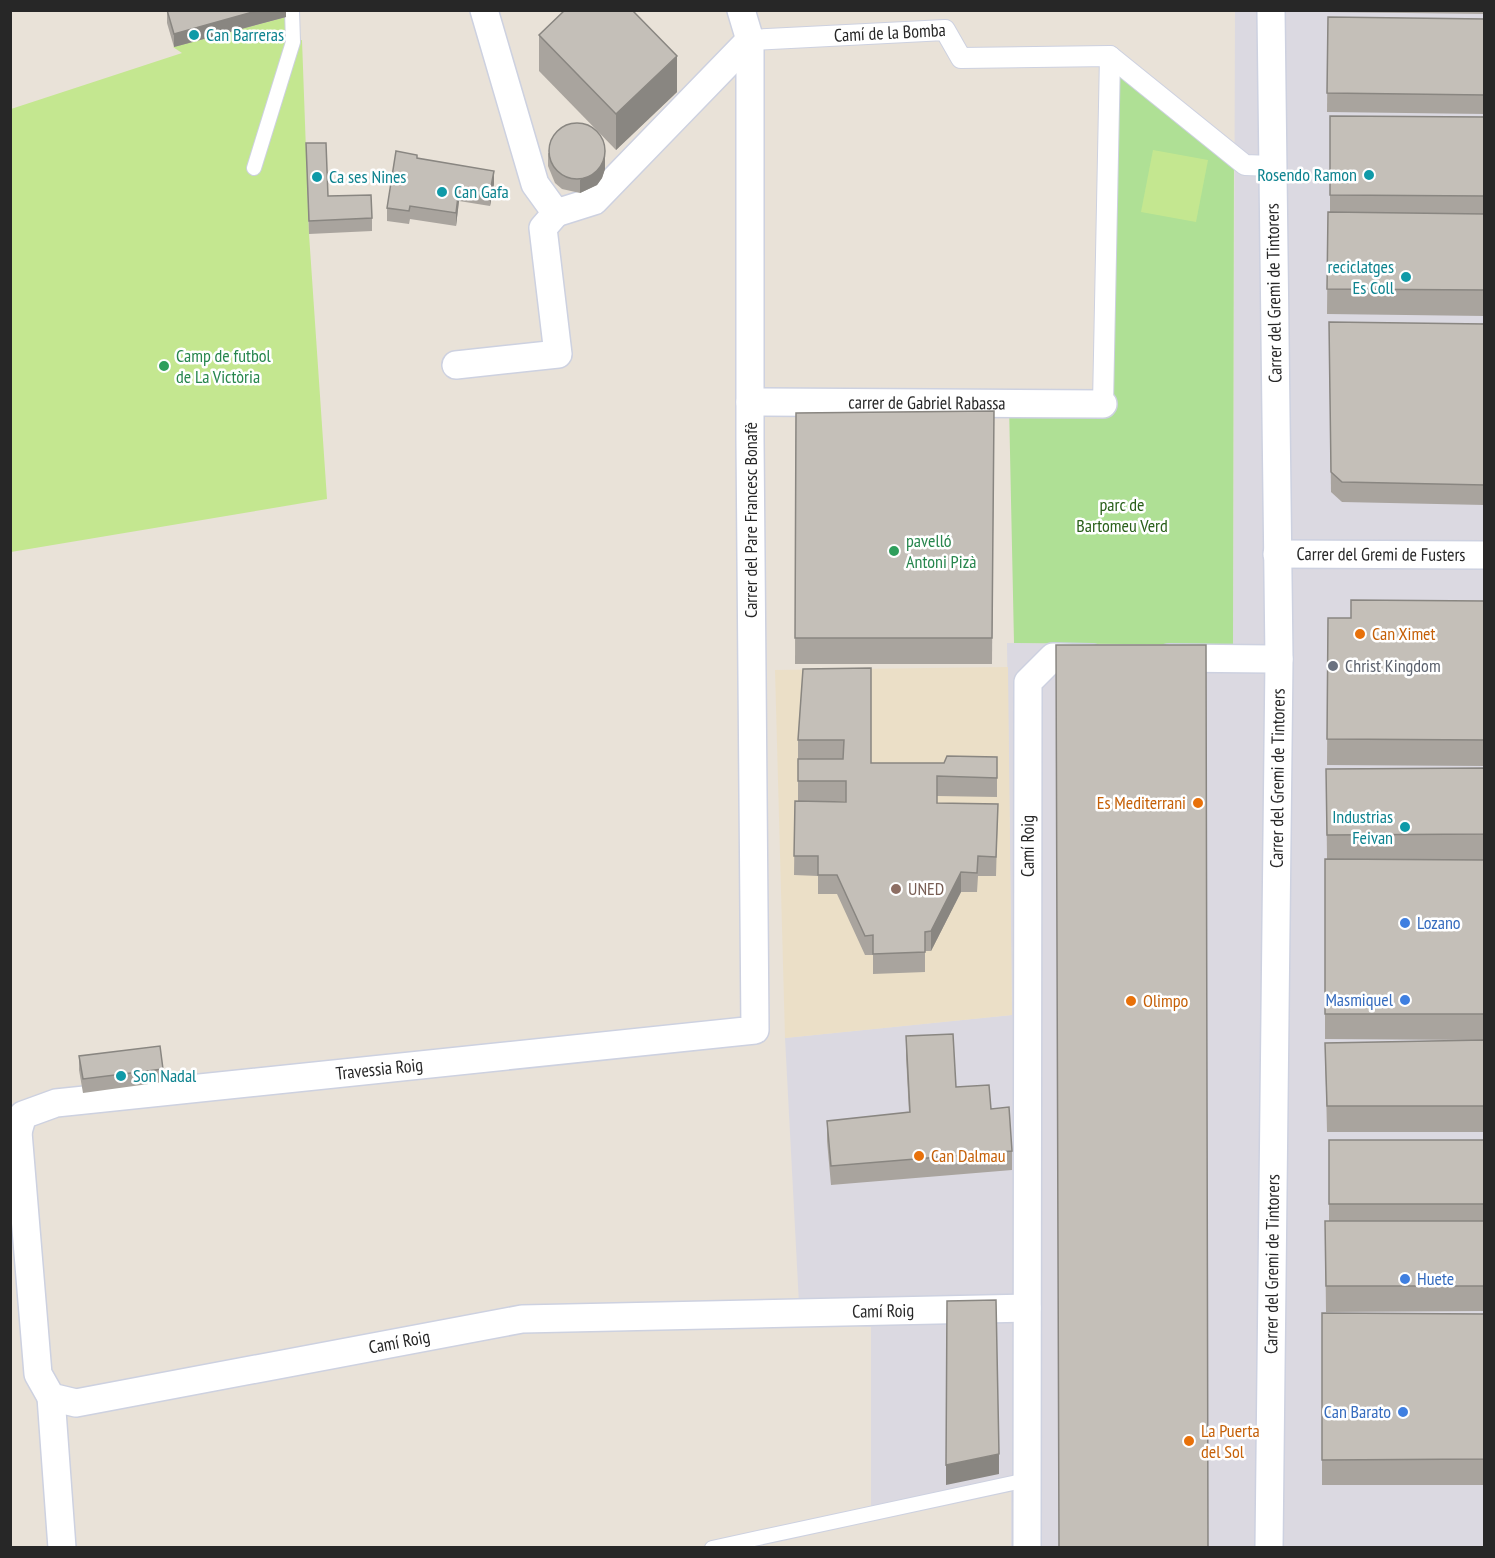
<svg xmlns="http://www.w3.org/2000/svg" width="1495" height="1558" font-family="'PT Sans Narrow',sans-serif">
<style>
.industrial{fill:#dbd9e1}
.education{fill:#ebdfc7}
.green{fill:#afe095}
.pitch{fill:#c4e790}
.lines{fill:none;stroke-linecap:round;stroke-linejoin:round}
.service-casing{stroke:#cdd1e0;stroke-width:16}
.pedestrian-casing{stroke:#cdd1e0;stroke-width:22}
.minor-casing{stroke:#cdd1e0;stroke-width:30}
.service{stroke:#fff;stroke-width:14}
.pedestrian{stroke:#fff;stroke-width:20}
.minor{stroke:#fff;stroke-width:27}
.wall{fill:#a9a49e}
.shaded-wall{fill:#898681}
.building{fill:#c4bfb8;stroke:#898681;stroke-width:1.5}
.culture-dot{fill:#0f9aa8;stroke:#fff;stroke-width:2}
.leisure-dot{fill:#2e9e5b;stroke:#fff;stroke-width:2}
.food-dot{fill:#e8710a;stroke:#fff;stroke-width:2}
.worship-dot{fill:#6b7280;stroke:#fff;stroke-width:2}
.education-dot{fill:#8d6e63;stroke:#fff;stroke-width:2}
.shop-dot{fill:#3f7fe0;stroke:#fff;stroke-width:2}
.labels{text-anchor:middle;stroke-width:5;stroke-linejoin:round;paint-order:stroke}
.culture-label{font-size:18px;fill:#0d838f;stroke:#fff;text-anchor:start}
.street-label{font-size:18px;fill:#272727;stroke:#fff}
.leisure-label{font-size:18px;fill:#27864d;stroke:#fff;text-anchor:start}
.park-label{font-size:18px;fill:#2a601a;stroke:#fff}
.food-label{font-size:18px;fill:#c56008;stroke:#fff;text-anchor:start}
.worship-label{font-size:18px;fill:#5b616d;stroke:#fff;text-anchor:start}
.education-label{font-size:18px;fill:#785e54;stroke:#fff;text-anchor:start}
.shop-label{font-size:18px;fill:#366cbe;stroke:#fff;text-anchor:start}
</style>
<rect width="100%" height="100%" fill="#e9e2d8"/>
<path class="industrial" d="M1235 11H1484V1547H1011V1491L871 1516V1327L800 1323 785 1038 1012 1015 1007 643 1233 645Z"/>
<path class="education" d="M1008 667 1012 1015 785 1038 775 670Z"/>
<path class="green" d="M1110 56 1234 156 1233 645 1014 643 1009 404H1103Z"/>
<g class="pitch">
<path d="M286 17 293 42 302 40 309 234 327 499 11 552V109L182 53 173 47Z"/>
<path d="M1153 150 1208 160 1196 222 1141 212Z"/>
</g>
<g class="lines">
<defs>
<g id="service">
<path d="M254 168 293 42 292 10"/>
<path d="M712 1548 1027 1480"/>
</g>
<g id="pedestrian">
<path id="s1" d="M750 40 945 30 961 58 1110 56 1245 165 1272 166"/>
<path d="M1103 404 1110 56"/>
</g>
<g id="minor">
<path d="M484 10 535 184 556 213 594 201 750 40"/>
<path d="M456 365 558 354 543 228 556 213"/>
<path id="s2" d="M750 402 1103 404"/>
<path id="s3" d="M1277 554 1484 555"/>
<path d="M1169 658 1279 659"/>
<path id="s4" d="M18 1132 23 1115 56 1103 755 1030 750 440V40L741 10"/>
<path id="s5" d="M10 1133 18 1132 38 1374 51 1397 76 1403 522 1319 1027 1308"/>
<path d="M51 1397 62 1548"/>
<path id="s6" d="M1027 1548 1028 682 1053 657 1092 658"/>
<path id="s7" d="M1269 1548 1279 659 1271 10"/>
</g>
</defs>
<use href="#service" class="service-casing"/>
<use href="#pedestrian" class="pedestrian-casing"/>
<use href="#minor" class="minor-casing"/>
<use href="#service" class="service"/>
<use href="#pedestrian" class="pedestrian"/>
<use href="#minor" class="minor"/>
</g>
<g class="wall">
<path d="M167 10H286V17L174 47 167 23Z"/>
<path d="M1327 10H1485V14L1327 12Z"/>
<path d="M1328 17 1485 19V114L1327 112Z"/>
<path d="M539 35 677 92 616 150 539 71Z"/>
<path d="M1330 116 1485 117V316L1327 314 1328 212H1330Z"/>
<path d="M306 143 328 196 372 218V231L309 234Z"/>
<path d="M548 153 605 169 602 178 597 185 580 193 562 189 555 183 548 166Z"/>
<path d="M417 158 494 184 490 206 459 201 456 226 410 219 409 224 387 221V208Z"/>
<path d="M1329 322 1485 324V505L1342 502 1331 492Z"/>
<path d="M994 411 992 664H795L796 413Z"/>
<path d="M1485 601V766L1327 765 1328 618H1351Z"/>
<path d="M803 669 871 763H944L997 757V797L937 796V803L998 804 996 876H978L977 892H961L931 951H925V972L873 974V955H865L837 894H818V876L794 875 795 801 846 802V801H798V740Z"/>
<path d="M1485 768V1132H1327L1325 1043 1471 1040 1325 1039V859H1327L1326 769Z"/>
<path d="M906 1036 956 1087 991 1109 1012 1151V1170L831 1185 827 1141V1121L909 1113 906 1056Z"/>
<path d="M79 1056 163 1069V1082L83 1093 79 1070Z"/>
<path d="M1329 1140H1485V1311L1326 1312 1325 1221H1329Z"/>
<path d="M1322 1313 1485 1314V1485H1322Z"/>
</g>
<g class="shaded-wall">
<path d="M260 10H286V17L174 47V34Z"/>
<path d="M677 56V92L616 150V114Z"/>
<path d="M605 155V169L602 178 597 185 580 193V180Z"/>
<path d="M494 171V184L490 206V192Z"/>
<path d="M459 188V201L456 226V213Z"/>
<path d="M961 872V892L931 951V931Z"/>
<path d="M999 1454V1474L946 1485V1465Z"/>
</g>
<g class="building">
<path d="M167 10H260L174 34Z"/>
<path d="M565 10H632L677 56 616 114 539 35Z"/>
<path d="M1328 17 1485 19V95L1327 93Z"/>
<path d="M1330 116 1485 117V196L1330 195Z"/>
<circle cx="577" cy="151" r="28"/>
<path d="M306 143H326L328 196 371 195 372 218 309 221Z"/>
<path d="M396 151 417 155V158L494 171 490 192 459 188 456 213 410 206 409 211 387 208Z"/>
<path d="M1328 212 1485 214V290L1327 289Z"/>
<path d="M1329 322 1485 324V485L1342 482 1331 472Z"/>
<path d="M994 411 992 638H795L796 413Z"/>
<path d="M1351 600 1485 601V740L1327 739 1328 618H1351Z"/>
<path d="M1056 645H1206L1208 1548H1059Z"/>
<path d="M871 668V763H944L947 756 997 757V778L937 776V803L998 804 996 857 978 856 977 873 961 872 931 931 925 932V952L873 954V935L865 936 837 875H818V856H794L795 801 846 802V781H798V759H843L844 740H798L803 669Z"/>
<path d="M1485 768V834L1327 835 1326 769Z"/>
<path d="M1325 859 1485 860V1014H1325Z"/>
<path d="M953 1034 956 1087 989 1085 991 1109 1009 1107 1012 1151 831 1166 827 1121 910 1112 906 1036Z"/>
<path d="M1485 1040V1106H1327L1325 1043Z"/>
<path d="M160 1046 163 1069 83 1079 79 1056Z"/>
<rect x="1329" y="1140" width="156" height="64"/>
<path d="M1325 1221H1485V1286H1326Z"/>
<path d="M996 1300 999 1454 946 1465 947 1301Z"/>
<path d="M1322 1313 1485 1314V1459L1322 1460Z"/>
</g>
<g class="culture-dot">
<circle cx="194" cy="35" r="6"/>
<circle cx="1369" cy="175" r="6"/>
<circle cx="317" cy="177" r="6"/>
<circle cx="442" cy="192" r="6"/>
<circle cx="1406" cy="277" r="6"/>
<circle cx="1405" cy="827" r="6"/>
<circle cx="121" cy="1076" r="6"/>
</g>
<g class="leisure-dot">
<circle cx="164" cy="366" r="6"/>
<circle cx="894" cy="551" r="6"/>
</g>
<g class="food-dot">
<circle cx="1360" cy="634" r="6"/>
<circle cx="1198" cy="803" r="6"/>
<circle cx="1131" cy="1001" r="6"/>
<circle cx="919" cy="1156" r="6"/>
<circle cx="1189" cy="1441" r="6"/>
</g>
<circle class="worship-dot" cx="1333" cy="666" r="6"/>
<circle class="education-dot" cx="896" cy="889" r="6"/>
<g class="shop-dot">
<circle cx="1405" cy="923" r="6"/>
<circle cx="1405" cy="1000" r="6"/>
<circle cx="1405" cy="1279" r="6"/>
<circle cx="1403" cy="1412" r="6"/>
</g>
<g class="labels">
<g class="culture-label">
<text x="206" y="41">Can Barreras</text>
<text x="1357" y="181" text-anchor="end">Rosendo Ramon</text>
<text x="329" y="183">Ca ses Nines</text>
<text x="454" y="198">Can Gafa</text>
<text x="1394" y="273" text-anchor="end">reciclatges<tspan x="1394" dy="21">Es Coll</tspan></text>
<text x="1393" y="823" text-anchor="end">Industrias<tspan x="1393" dy="21">Feivan</tspan></text>
<text x="133" y="1082">Son Nadal</text>
</g>
<g class="street-label">
<text dy="6" stroke="none"><textPath href="#s1" startOffset="140">Camí de la Bomba</textPath></text>
<text transform="translate(1274 293) rotate(-91)" y="6">Carrer del Gremi de Tintorers</text>
<text dy="6" stroke="none"><textPath href="#s2" startOffset="177">carrer de Gabriel Rabassa</textPath></text>
<text transform="translate(751 520) rotate(-90)" y="6">Carrer del Pare Francesc Bonafè</text>
<text dy="6" stroke="none"><textPath href="#s3" startOffset="104">Carrer del Gremi de Fusters</textPath></text>
<text dy="6" stroke="none"><textPath href="#s7" startOffset="770">Carrer del Gremi de Tintorers</textPath></text>
<text dy="6" stroke="none"><textPath href="#s6" startOffset="702">Camí Roig</textPath></text>
<text dy="6" stroke="none"><textPath href="#s4" startOffset="378">Travessia Roig</textPath></text>
<text dy="6" stroke="none"><textPath href="#s7" startOffset="284">Carrer del Gremi de Tintorers</textPath></text>
<text dy="6" stroke="none"><textPath href="#s5" startOffset="1118">Camí Roig</textPath></text>
<text dy="6" stroke="none"><textPath href="#s5" startOffset="632">Camí Roig</textPath></text>
</g>
<g class="leisure-label">
<text x="176" y="362">Camp de futbol<tspan x="176" dy="21">de La Victòria</tspan></text>
<text x="906" y="547">pavelló<tspan x="906" dy="21">Antoni Pizà</tspan></text>
</g>
<g class="park-label">
<text x="1122" y="511">parc de<tspan x="1122" dy="21">Bartomeu Verd</tspan></text>
</g>
<g class="food-label">
<text x="1372" y="640">Can Ximet</text>
<text x="1186" y="809" text-anchor="end">Es Mediterrani</text>
<text x="1143" y="1007">Olimpo</text>
<text x="931" y="1162">Can Dalmau</text>
<text x="1201" y="1437">La Puerta<tspan x="1201" dy="21">del Sol</tspan></text>
</g>
<g class="worship-label">
<text x="1345" y="672">Christ Kingdom</text>
</g>
<g class="education-label">
<text x="908" y="895">UNED</text>
</g>
<g class="shop-label">
<text x="1417" y="929">Lozano</text>
<text x="1393" y="1006" text-anchor="end">Masmiquel</text>
<text x="1417" y="1285">Huete</text>
<text x="1391" y="1418" text-anchor="end">Can Barato</text>
</g>
</g>
<rect width="1495" height="1558" fill="none" stroke="#272727" stroke-width="24"/>
</svg>
